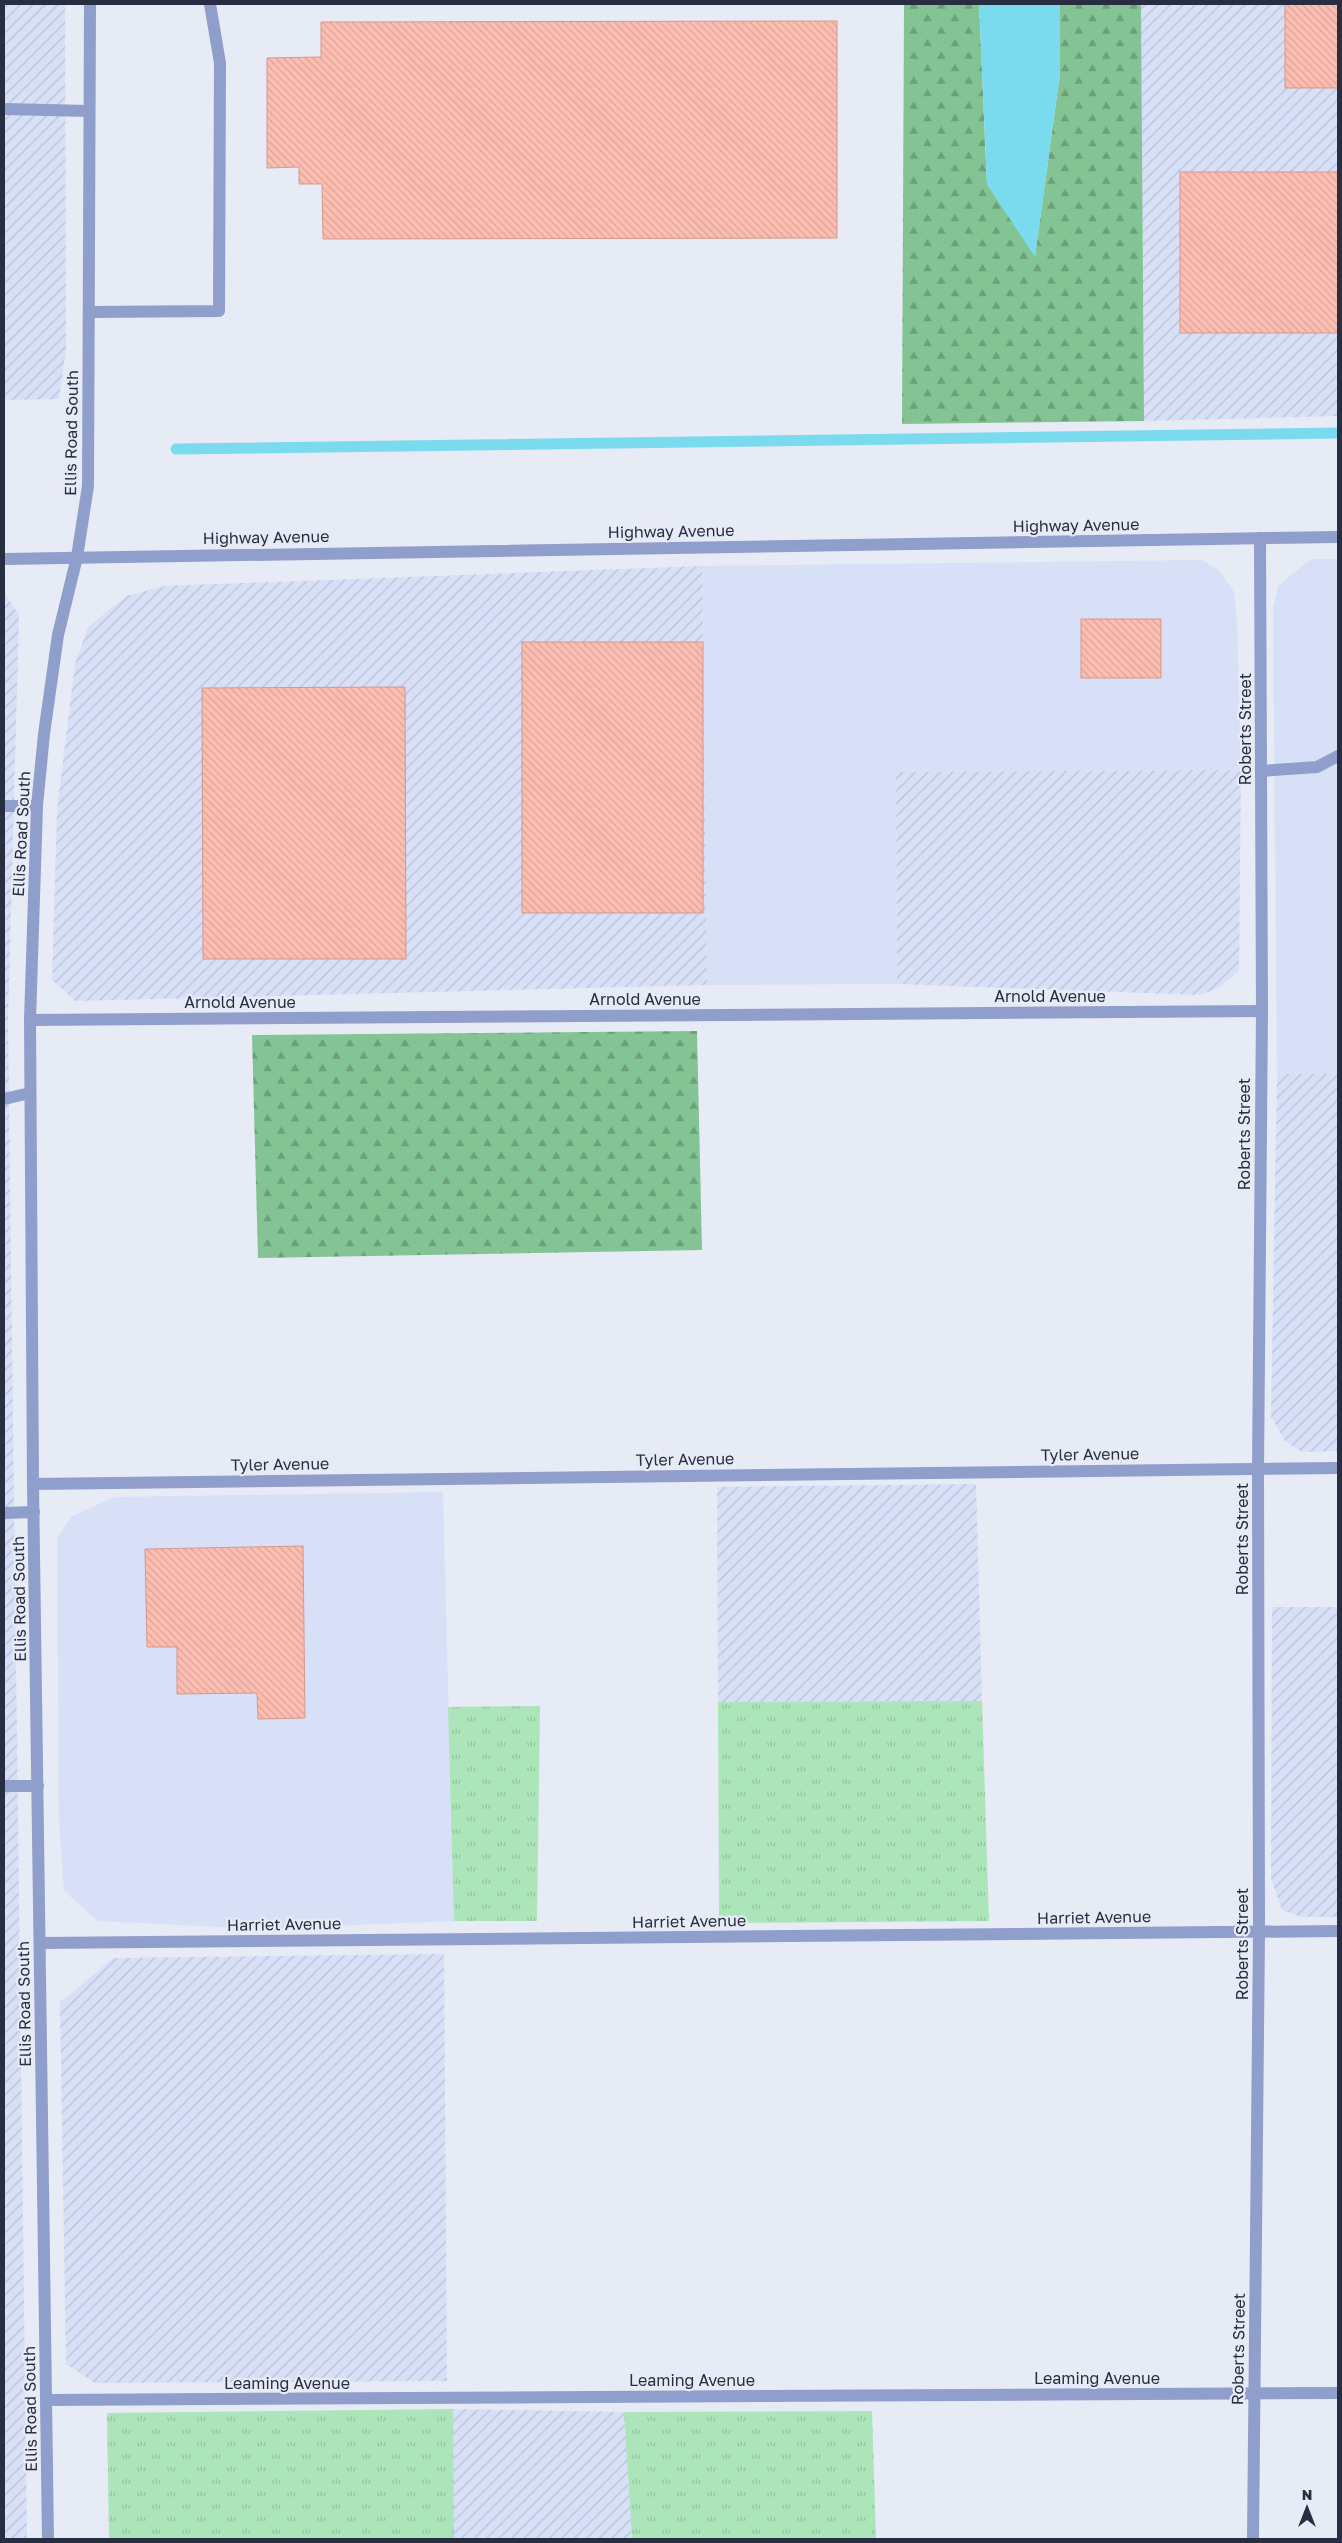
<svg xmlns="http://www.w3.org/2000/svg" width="1342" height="2543" font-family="'Golos Text',sans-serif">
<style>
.built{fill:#d8e0f8}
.industrial{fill:url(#industrial-furrows)}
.grass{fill:url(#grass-tufts)}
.forest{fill:url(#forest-firs)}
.water{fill:#7bdbee}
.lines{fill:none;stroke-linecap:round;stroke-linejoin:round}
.stream{stroke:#7bdbee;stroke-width:11}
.building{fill:url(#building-back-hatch);stroke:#d5988c}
.minor{stroke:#909ecc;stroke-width:12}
.labels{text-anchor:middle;stroke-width:4.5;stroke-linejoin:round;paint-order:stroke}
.street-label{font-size:16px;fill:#282e42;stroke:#e7ebf6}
</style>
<defs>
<pattern id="industrial-furrows" width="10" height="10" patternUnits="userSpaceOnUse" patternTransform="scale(1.25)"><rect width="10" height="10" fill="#d8e0f8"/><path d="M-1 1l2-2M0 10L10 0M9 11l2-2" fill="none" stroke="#b9c0d6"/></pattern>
<pattern id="grass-tufts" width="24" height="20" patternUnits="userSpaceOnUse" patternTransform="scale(1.25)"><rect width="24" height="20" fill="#abe5b9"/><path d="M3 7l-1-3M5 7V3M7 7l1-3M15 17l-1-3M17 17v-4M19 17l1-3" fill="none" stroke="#93c5a0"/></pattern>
<pattern id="forest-firs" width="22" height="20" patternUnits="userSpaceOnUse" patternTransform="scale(1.25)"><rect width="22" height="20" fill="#84c494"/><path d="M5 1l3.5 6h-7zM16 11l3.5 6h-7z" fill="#6ca07a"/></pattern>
<pattern id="building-back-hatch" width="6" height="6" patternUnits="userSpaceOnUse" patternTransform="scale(1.25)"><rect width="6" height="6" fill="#fdbeb1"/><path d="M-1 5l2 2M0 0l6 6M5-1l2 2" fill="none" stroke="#d9a499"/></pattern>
</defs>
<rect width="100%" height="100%" fill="#e7ebf6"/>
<g class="built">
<path d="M1311 559H1338V1074H1277L1273 608 1278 586Z"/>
<path d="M1202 560 1219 570 1234 592 1237 620 1241 770 896 772 897 984 707 985 702 566Z"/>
<path d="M443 1492 454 1921 261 1929 98 1921 64 1891 59 1819 57 1538 72 1516 115 1497Z"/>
</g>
<g class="industrial">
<path d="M4 4H65L66 349 59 399 4 400Z"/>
<path d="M1141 4H1338V416L1144 421Z"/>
<path d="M702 566 707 985 75 1001 52 980 57 810 75 664 88 627 126 596 165 586Z"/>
<path d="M4 592 19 615 8 1022 27 2539H4Z"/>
<path d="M1241 770 1239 971 1220 987 1201 995 897 984 896 772Z"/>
<path d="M1277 1074H1338V1451L1302 1452 1285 1441 1271 1417Z"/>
<path d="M976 1484 982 1701 718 1702 717 1487Z"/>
<path d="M1272 1607H1338V1917H1302L1282 1910 1271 1878Z"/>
<path d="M444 1954 447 2381 95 2383 66 2364 60 2003 113 1958Z"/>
<path d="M453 2409 624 2412 632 2539H454Z"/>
</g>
<g class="grass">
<path d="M982 1701 989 1921 719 1923 718 1702Z"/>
<path d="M540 1706 537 1921H454L448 1707Z"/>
<path d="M453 2409 454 2539H109L107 2413Z"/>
<path d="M872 2411 876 2539H632L624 2412Z"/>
</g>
<g class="forest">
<path d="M904 4H979L987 184 1035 256 1060 73V4H1141L1144 421 902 424Z"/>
<path d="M697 1031 702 1250 258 1258 252 1035Z"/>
</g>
<path class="water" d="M979 4H1060V73L1035 257 987 184Z"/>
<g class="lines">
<path class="stream" d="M176 449 1338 433"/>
</g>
<g class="building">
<rect x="1285" y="4" width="53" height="84"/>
<path d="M837 21V238L323 239 322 184H299V167L267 168V58L321 57V22Z"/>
<rect x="1180" y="172" width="158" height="161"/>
<rect x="1081" y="619" width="80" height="59"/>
<rect x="522" y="642" width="181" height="271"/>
<path d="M405 687 406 959H203L202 688Z"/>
<path d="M303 1546 305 1718 258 1719 257 1693 177 1694V1647H147L145 1549Z"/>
</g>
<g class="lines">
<g class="minor">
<path d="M4 109 89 111"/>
<path d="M89 312 219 311 220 63 210 4"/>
<path d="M4 559 1338 537"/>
<path d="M1261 771 1317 767 1338 756"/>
<path d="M4 806H37"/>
<path d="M30 1020 1262 1011"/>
<path d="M4 1099 30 1093"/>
<path d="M33 1484 1338 1468"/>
<path d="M4 1513 34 1512"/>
<path d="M4 1786H38"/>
<path d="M40 1943 1338 1931"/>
<path d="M46 2400 1338 2393"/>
<path d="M48 2539 33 1484 30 1020 37 806 44 734 58 635 77 557 88 486 90 4"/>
<path d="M1253 2539 1259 1932 1258 1469 1262 1011 1260 538"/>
</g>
</g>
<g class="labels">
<g class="street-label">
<text transform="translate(71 433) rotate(-89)" y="6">Ellis Road South</text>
<text transform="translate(1076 525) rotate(-1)" y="6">Highway Avenue</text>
<text transform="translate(671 531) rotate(-1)" y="6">Highway Avenue</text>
<text transform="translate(266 537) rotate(-1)" y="6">Highway Avenue</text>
<text transform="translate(1245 729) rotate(-90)" y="6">Roberts Street</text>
<text transform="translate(21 834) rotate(-87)" y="6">Ellis Road South</text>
<text x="1050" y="1002">Arnold Avenue</text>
<text x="645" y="1005">Arnold Avenue</text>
<text x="240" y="1008">Arnold Avenue</text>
<text transform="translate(1244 1134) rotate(-90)" y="6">Roberts Street</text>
<text transform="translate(1090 1454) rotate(-1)" y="6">Tyler Avenue</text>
<text transform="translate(685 1459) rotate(-1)" y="6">Tyler Avenue</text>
<text transform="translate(280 1464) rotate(-1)" y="6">Tyler Avenue</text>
<text transform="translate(1242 1539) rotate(-90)" y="6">Roberts Street</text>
<text transform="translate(19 1599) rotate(-91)" y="6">Ellis Road South</text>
<text transform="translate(1094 1917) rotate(-1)" y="6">Harriet Avenue</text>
<text transform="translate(689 1921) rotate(-1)" y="6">Harriet Avenue</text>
<text transform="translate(284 1924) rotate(-1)" y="6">Harriet Avenue</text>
<text transform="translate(1242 1944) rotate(-90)" y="6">Roberts Street</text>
<text transform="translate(24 2004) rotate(-91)" y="6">Ellis Road South</text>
<text transform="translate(1238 2349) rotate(-89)" y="6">Roberts Street</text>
<text x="1097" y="2384">Leaming Avenue</text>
<text x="692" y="2386">Leaming Avenue</text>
<text x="287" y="2389">Leaming Avenue</text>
<text transform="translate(30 2409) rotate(-91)" y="6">Ellis Road South</text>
</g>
</g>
<rect width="1342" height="2543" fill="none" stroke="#282e42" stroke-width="10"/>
<g transform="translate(1307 2508)" stroke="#e7ebf6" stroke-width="4" paint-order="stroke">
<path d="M0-4L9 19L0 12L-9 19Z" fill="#282e42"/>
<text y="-8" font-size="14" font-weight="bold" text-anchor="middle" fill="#282e42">N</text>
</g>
</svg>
